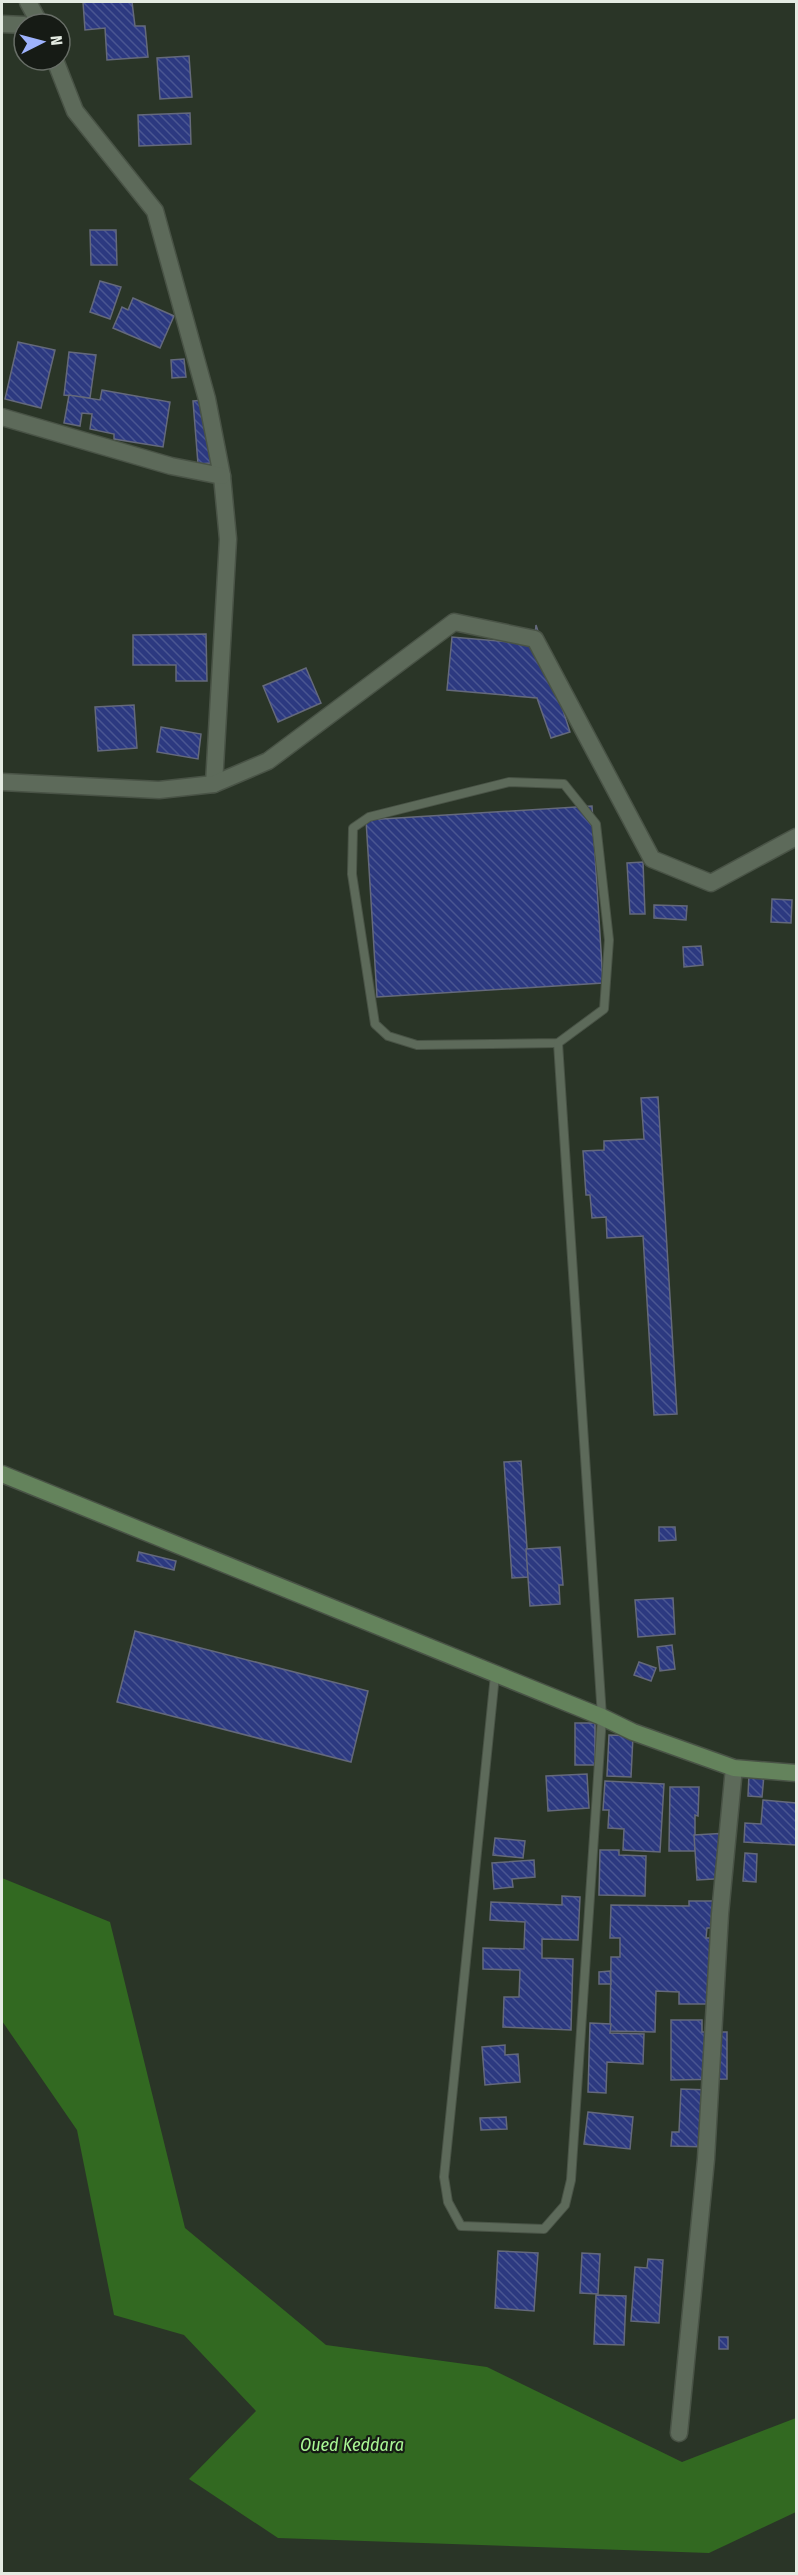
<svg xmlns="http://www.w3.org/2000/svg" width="798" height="2575" font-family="'Fira Sans Condensed',sans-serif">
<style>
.water{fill:#326921}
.building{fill:url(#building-back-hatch);stroke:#64697b;stroke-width:1.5}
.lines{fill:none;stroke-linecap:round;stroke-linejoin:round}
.service-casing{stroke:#495346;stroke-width:10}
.minor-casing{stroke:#495346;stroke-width:19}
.secondary-casing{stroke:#495346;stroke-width:19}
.service{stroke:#5d6a5a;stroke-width:8}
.minor{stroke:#5d6a5a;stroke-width:16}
.secondary{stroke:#64835c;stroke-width:16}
.labels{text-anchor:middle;stroke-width:4.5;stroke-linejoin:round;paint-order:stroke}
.water-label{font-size:18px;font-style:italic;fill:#a9f694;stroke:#161b15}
</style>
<defs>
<pattern id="building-back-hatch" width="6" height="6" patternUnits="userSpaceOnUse" patternTransform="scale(1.5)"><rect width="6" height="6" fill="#2c3980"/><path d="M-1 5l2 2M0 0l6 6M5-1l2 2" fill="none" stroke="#4a5692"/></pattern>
</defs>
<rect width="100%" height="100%" fill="#2a3527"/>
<path class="water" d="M2 1878 110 1922 185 2228 326 2345 487 2367 682 2462 796 2418V2512L709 2553 278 2538 189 2479 256 2411 184 2335 114 2315 77 2130 2 2021Z"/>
<g class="building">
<path d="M83 2H132L135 26H145L148 57 107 60 105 28 85 30Z"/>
<path d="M189 56 192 97 160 99 157 58Z"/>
<path d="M190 113 191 144 139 146 138 115Z"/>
<path d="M90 230H116L117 265H91Z"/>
<path d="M100 281 121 287 110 319 90 312Z"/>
<path d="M133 298 174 316 160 348 113 328 122 307 128 310Z"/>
<path d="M18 342 55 350 41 408 5 399Z"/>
<path d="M69 352 96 355 90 398 64 395Z"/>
<path d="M184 359 186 377 172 378 171 360Z"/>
<path d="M102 390 170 402 163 447 114 439V434L90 429 92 414 82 413 80 426 64 423 69 395 100 400Z"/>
<path d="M205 400 211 463 198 464 193 401Z"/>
<path d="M536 625 570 732 551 738 537 698 447 690 452 637 534 644Z"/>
<path d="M206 634 207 681H176V665H133V635Z"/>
<path d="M306 668 321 703 278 722 263 686Z"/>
<path d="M134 705 137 748 98 751 95 707Z"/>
<path d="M161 727 201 734 198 759 157 752Z"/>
<path d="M592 806 603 983 377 997 366 820Z"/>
<path d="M643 862 645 914H630L627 863Z"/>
<path d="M772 899 792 900 791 923 771 922Z"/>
<path d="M654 905 687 906 686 920 654 918Z"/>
<path d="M701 946 703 965 684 967 683 947Z"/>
<path d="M658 1097 677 1414 654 1415 643 1236 607 1238 606 1217 592 1218 590 1195H586L583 1151 604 1150V1141L644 1139 641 1098Z"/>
<path d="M521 1461 529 1577 512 1578 504 1462Z"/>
<path d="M659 1527H675L676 1540 659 1541Z"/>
<path d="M560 1547 563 1585H559L560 1604 530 1606 526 1549Z"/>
<path d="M139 1552 176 1561 174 1570 137 1561Z"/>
<path d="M673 1598 675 1634 638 1637 635 1600Z"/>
<path d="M135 1631 368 1691 351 1762 117 1702Z"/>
<path d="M672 1645 675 1669 660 1671 657 1647Z"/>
<path d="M639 1662 656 1668 651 1681 634 1675Z"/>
<rect x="575" y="1723" width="20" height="42"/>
<path d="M609 1735 633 1736 631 1777 607 1776Z"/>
<path d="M587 1774 589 1808 548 1811 546 1776Z"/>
<path d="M749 1774 764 1775 762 1797 748 1796Z"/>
<path d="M605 1781 664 1784 660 1852 623 1850 624 1829 608 1828 609 1810H603Z"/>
<path d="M670 1787H699L698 1816 695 1815V1851H669Z"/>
<path d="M763 1800 796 1803V1845L744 1842 745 1823 761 1824Z"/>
<path d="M728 1833 731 1878 697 1880 694 1835Z"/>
<path d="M495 1838 525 1841 523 1858 493 1855Z"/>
<path d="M600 1850H619V1855L646 1856 645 1896 599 1895Z"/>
<path d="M745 1853 757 1854 756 1882 743 1881Z"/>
<path d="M534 1860 535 1877 512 1879 513 1887 494 1889 492 1863Z"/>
<path d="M562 1896 580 1897 578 1940 542 1939V1958L573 1959 571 2030 503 2027 504 1997H519L520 1970 483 1969V1948L524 1949 525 1922 490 1920 491 1902 562 1905Z"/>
<path d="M689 1901H724V1928H707L706 1938H721L720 2004H679V1992L656 1991 655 2032 610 2031 611 1957H620V1938H610L611 1905 689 1906Z"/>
<path d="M610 1971 611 1984H599V1972Z"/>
<path d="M671 2020H702V2032H727V2079L671 2080Z"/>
<path d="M590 2023 611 2024 610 2033 644 2034 643 2064 607 2062 606 2093 588 2092Z"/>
<path d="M505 2045V2055L518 2054 520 2082 485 2085 482 2047Z"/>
<path d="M681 2089 710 2090 708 2147 671 2146 672 2132H679Z"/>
<path d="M588 2112 633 2117 630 2149 584 2144Z"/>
<path d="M506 2117 507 2129 481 2130 480 2118Z"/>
<path d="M498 2251 538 2253 534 2311 495 2308Z"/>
<path d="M582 2253 600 2254 598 2294 580 2293Z"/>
<path d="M648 2259 663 2260 659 2323 631 2321 635 2267 647 2268Z"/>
<path d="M596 2295 626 2296 624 2345 594 2344Z"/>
<rect x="719" y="2337" width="9" height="12"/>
</g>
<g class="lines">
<defs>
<g id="service">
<path d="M509 782 564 784 596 824 609 940 604 1009 558 1043 417 1045 388 1036 375 1024 352 874 353 828 369 817Z"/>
<path d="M495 1675 444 2177 448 2202 461 2226 544 2229 565 2205 571 2180 602 1717 558 1043"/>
</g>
<g id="minor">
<path d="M28 2 40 24"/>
<path d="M2 24 24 25"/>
<path d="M55 60 75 111 155 211 207 399 222 476 228 539 214 784"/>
<path d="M2 417 171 466 222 476"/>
<path d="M2 782 159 790 214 784 268 761 454 622 535 639 652 859 711 883 796 837"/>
<path d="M679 2433 706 2159 720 1914 734 1768"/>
</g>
<path id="secondary" d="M2 1474 602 1717 633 1732 734 1768 796 1773"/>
</defs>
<use href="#service" class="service-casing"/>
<use href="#minor" class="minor-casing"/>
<use href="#secondary" class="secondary-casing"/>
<use href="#service" class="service"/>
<use href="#minor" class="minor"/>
<use href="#secondary" class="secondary"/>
</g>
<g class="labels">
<g class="water-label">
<text x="352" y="2451">Oued Keddara</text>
</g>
</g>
<rect width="798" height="2575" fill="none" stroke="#e4ebe2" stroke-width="6"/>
<g transform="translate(42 42) rotate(84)"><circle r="28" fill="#161b15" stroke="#686e67" stroke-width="1.5"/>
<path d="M0-4.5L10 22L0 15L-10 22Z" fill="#9eb3fd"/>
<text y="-9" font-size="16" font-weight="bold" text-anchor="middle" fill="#e4ebe2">N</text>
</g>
</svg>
